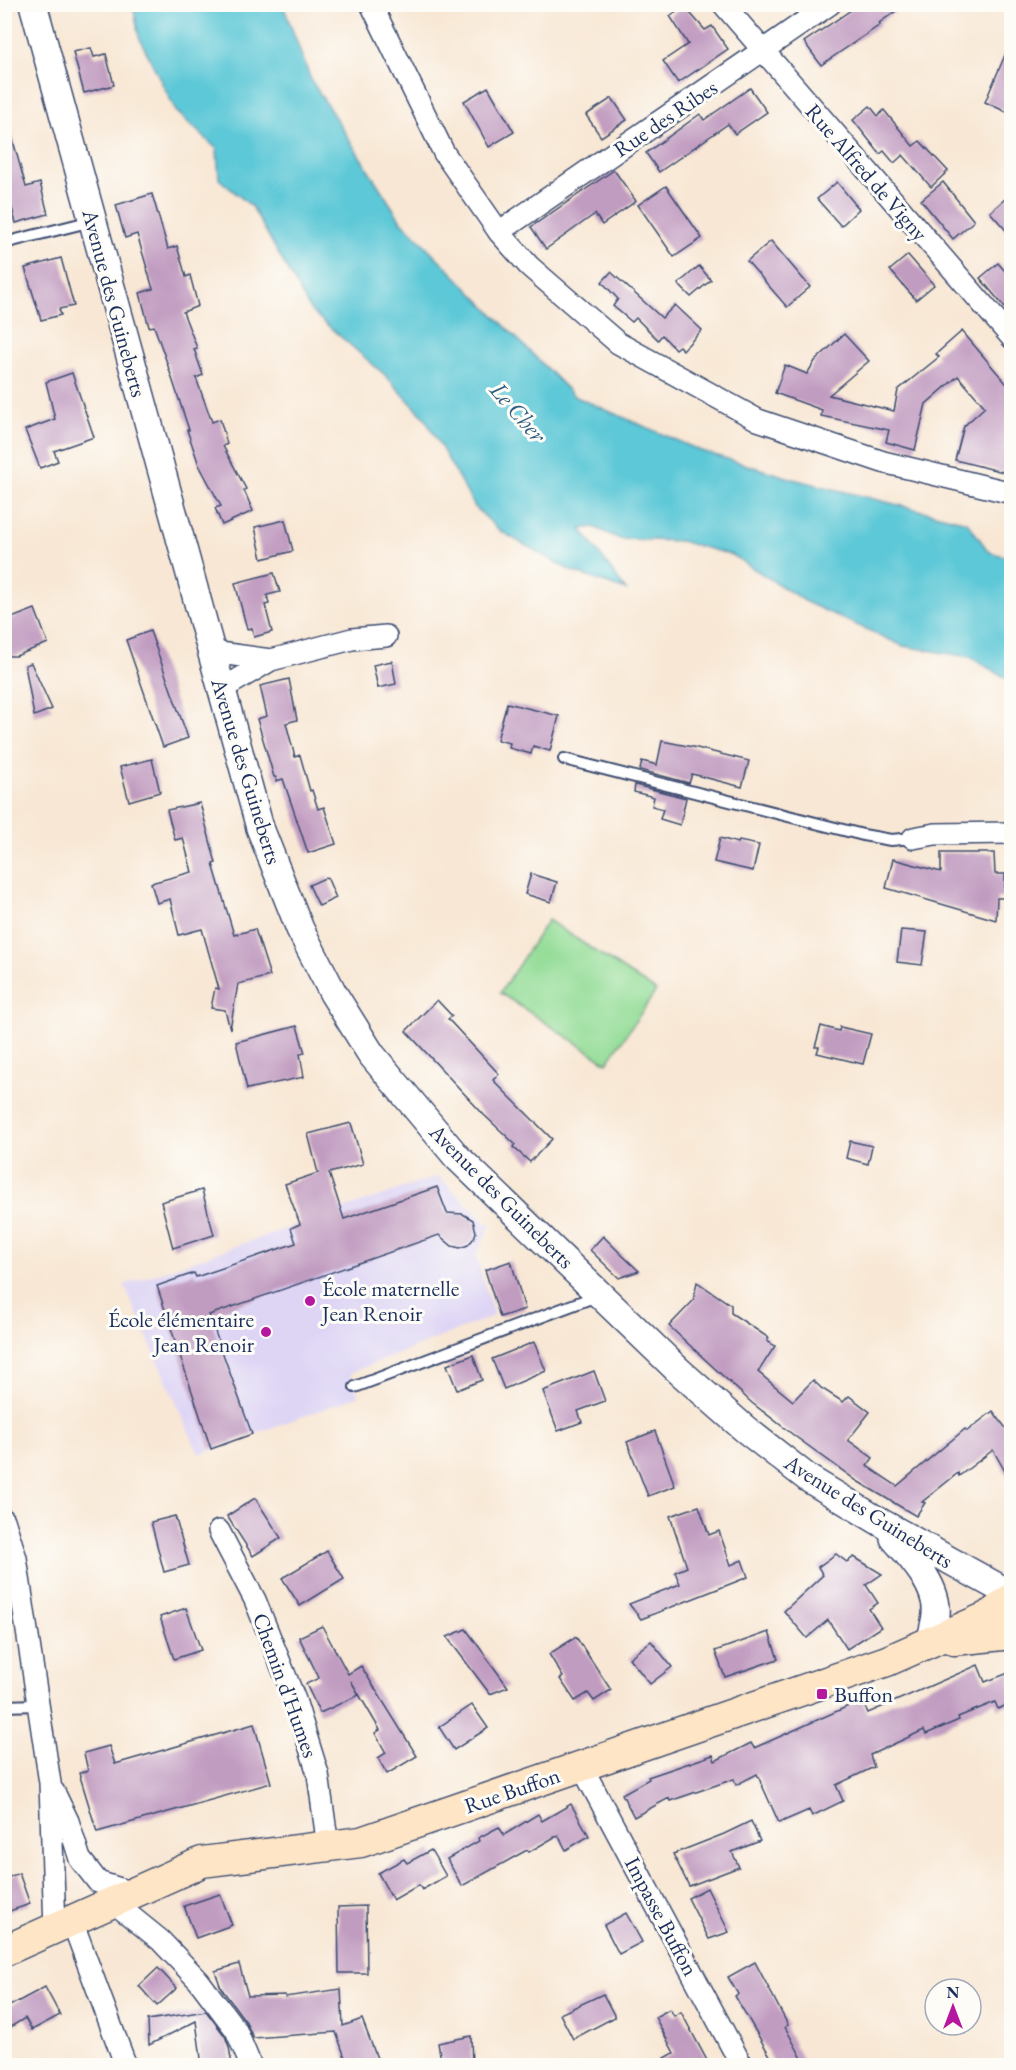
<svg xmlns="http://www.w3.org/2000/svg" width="1016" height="2070" font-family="'EB Garamond',serif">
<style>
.built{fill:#ded5f5}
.green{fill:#94dd98;stroke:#58867b;stroke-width:1.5}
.water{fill:#5dc8d7;stroke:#3c7c9a;stroke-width:1.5}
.building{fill:#c19cc1}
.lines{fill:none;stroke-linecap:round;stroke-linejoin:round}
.service-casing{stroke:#3c4b70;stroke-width:14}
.minor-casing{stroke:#3c4b70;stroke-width:24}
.tertiary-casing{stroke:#3c4b70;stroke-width:30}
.secondary-casing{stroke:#3c4b70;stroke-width:33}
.service{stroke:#fff;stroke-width:10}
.minor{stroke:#fff;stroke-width:21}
.tertiary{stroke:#fff;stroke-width:27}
.secondary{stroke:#fee5c5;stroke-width:30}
.poi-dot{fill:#b5179e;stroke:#fdfcf7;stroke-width:2}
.labels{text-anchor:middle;stroke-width:6;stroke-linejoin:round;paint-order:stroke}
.street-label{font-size:22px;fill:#1b2f5e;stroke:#fdfcf7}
.poi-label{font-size:22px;fill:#1b2f5e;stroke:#fdfcf7;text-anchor:start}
.water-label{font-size:24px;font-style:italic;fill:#2f5d82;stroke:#fdfcf7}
</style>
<rect width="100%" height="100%" fill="#fdfcf7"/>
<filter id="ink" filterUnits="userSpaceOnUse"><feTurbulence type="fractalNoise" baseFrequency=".0167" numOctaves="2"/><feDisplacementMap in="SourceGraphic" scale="12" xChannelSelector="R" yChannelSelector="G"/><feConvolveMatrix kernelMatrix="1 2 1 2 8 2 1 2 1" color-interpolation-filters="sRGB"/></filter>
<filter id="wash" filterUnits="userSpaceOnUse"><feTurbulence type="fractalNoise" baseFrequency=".008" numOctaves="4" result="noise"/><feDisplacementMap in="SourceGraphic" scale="24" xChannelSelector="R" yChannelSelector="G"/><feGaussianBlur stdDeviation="1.35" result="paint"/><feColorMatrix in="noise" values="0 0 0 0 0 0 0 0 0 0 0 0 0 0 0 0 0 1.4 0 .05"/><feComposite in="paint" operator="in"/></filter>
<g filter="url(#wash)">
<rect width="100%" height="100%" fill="#f8e7d4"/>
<path class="built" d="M438 1176 490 1226 476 1256 494 1316 350 1373 359 1396 199 1454 124 1285Z"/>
<path class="green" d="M548 920 656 991 607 1063 500 993Z"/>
<path class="water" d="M133 5H283L311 80 401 221 574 396 701 451 793 479 967 522 989 552 1011 558V681L970 657 903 646 808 603 732 555 680 541 620 539 594 527 581 529 626 590 571 571 500 531 475 507 424 417 385 375 311 311 252 207 219 179 217 149 176 111 139 37Z"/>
<g id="blocks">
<g class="building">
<path d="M860 4H906L879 23 880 25 821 65 804 42Z"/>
<path d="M684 6 705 30 712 26 728 49 678 83 663 61 688 44 670 16Z"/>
<path d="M1011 41V114L985 102Z"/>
<path d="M91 48 94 57 106 54 114 85 84 93 73 52Z"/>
<path d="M488 87 514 132 489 147 464 101Z"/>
<path d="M750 88 767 112 735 134 728 124 659 172 646 153 700 114 704 120Z"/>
<path d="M612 98 627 120 601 137 586 115Z"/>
<path d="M870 106 878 116 884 110 913 146 920 141 948 171 931 187 903 155 894 163 884 151 880 154 853 120Z"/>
<path d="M10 130 26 187 40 183 48 214 16 223 4 179V131Z"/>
<path d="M614 170 636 201 602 225 595 214 546 249 531 227Z"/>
<path d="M837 182 859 209 841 226 817 199Z"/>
<path d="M943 182 974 221 953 239 921 200Z"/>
<path d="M666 186 702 238 674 257 638 205Z"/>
<path d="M152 194 168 249 177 246 186 277 190 275 198 306 183 312 197 348 194 349 203 375 196 378 212 422 220 419 227 444 223 446 246 489 244 490 253 511 222 525 215 508 221 506 199 465 187 430H189L166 360 154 326 149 327 140 293 153 289 137 234 125 238 116 205Z"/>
<path d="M1011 194V236L990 212Z"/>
<path d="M771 241 810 287 787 307 747 261Z"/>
<path d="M908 255 934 285 916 300 890 270Z"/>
<path d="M61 258 74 306 59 309 61 315 41 320 25 268Z"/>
<path d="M998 263 1011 278V315L980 278Z"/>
<path d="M699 266 711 280 691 297 678 284Z"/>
<path d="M611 272 662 318 675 305 702 330 683 350 679 346 675 349 662 335 658 340 636 318 632 322 613 306 618 299 602 282Z"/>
<path d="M962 331 1011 389V474L955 460 964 426 985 407 958 376 926 404 915 450 886 442 889 430 821 416 822 410 775 393 785 365 807 374 815 361 844 334 869 361 829 395 894 411 898 390 939 357 936 354Z"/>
<path d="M72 373 94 437 54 451 58 461 40 468 25 430 55 419 46 382Z"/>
<path d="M285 520 293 551 262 559 255 527Z"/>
<path d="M274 573 280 592 267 595 269 604 265 605 272 632 254 637 252 628 247 629 235 583Z"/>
<path d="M35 609 48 643 16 656H9L4 645V621Z"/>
<path d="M150 631 188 738 163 747 126 640Z"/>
<path d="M392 661 396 684 378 688 373 665Z"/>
<path d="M31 663 52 709 34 716 25 665Z"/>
<path d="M289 679 297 720 286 723 295 757 300 755 310 791 312 790 318 809 324 807 336 844 308 853 283 779 276 781V777H274L257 719 267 716 260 686Z"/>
<path d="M507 703 559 716 550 751 533 746 531 754 509 748 510 743 497 740Z"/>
<path d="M662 741 693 747 749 761 742 787 692 774 689 783 640 770 642 761 657 765Z"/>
<path d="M152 759 160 792 129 801 120 767Z"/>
<path d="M635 785 686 798 680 825 660 819 663 809 652 806 654 797 634 792Z"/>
<path d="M200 803 216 863 213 864 234 935 255 929 270 976 238 984 230 1029 225 1010 211 1008 215 988 219 989 202 929 179 935 170 899 157 903 151 883 192 872 183 838 175 840 167 810Z"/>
<path d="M720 838 738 843 739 841 759 845 753 871 714 862Z"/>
<path d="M941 853H994L995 874H1005V898H997L996 920 886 888 893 859 941 872Z"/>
<path d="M531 874 557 882 551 902 525 894Z"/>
<path d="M327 877 336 898 319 906 309 885Z"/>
<path d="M901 930 927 932 922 965 897 962Z"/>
<path d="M437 1000 452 1016 448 1019 499 1074 493 1080 552 1139 530 1162 513 1147 515 1144 484 1115 406 1031Z"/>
<path d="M297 1026 305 1053 300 1054 304 1077 247 1089 236 1042Z"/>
<path d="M821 1026 839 1031 840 1027 871 1034 863 1064 817 1053 819 1047H815Z"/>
<path d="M351 1123 363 1164 329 1173 344 1219 437 1187 447 1213 463 1214 473 1220 476 1232 474 1238 468 1245 460 1248 452 1246 439 1235 209 1315 252 1434 211 1449 157 1286 194 1273 196 1277 296 1243 291 1228 300 1224 285 1184 318 1173 308 1134Z"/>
<path d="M850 1141 872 1146 868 1164 846 1158Z"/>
<path d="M202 1190 214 1235 173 1248 161 1202Z"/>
<path d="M603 1236 622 1255 639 1271 619 1278 590 1250Z"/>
<path d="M511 1261 525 1309 500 1317 485 1270Z"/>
<path d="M697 1282 731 1305V1313L769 1338 767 1341 775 1346 758 1372 793 1401 813 1380 821 1388 843 1402 849 1396 870 1412 848 1440 873 1458 867 1466 897 1486 965 1429 967 1431 993 1411 1011 1435V1482L993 1450 959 1476 958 1473 922 1502 925 1503 916 1516 857 1481 796 1437 752 1403 669 1326 693 1301Z"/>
<path d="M534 1342 546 1371 504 1389 492 1359Z"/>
<path d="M473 1355 482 1380 457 1390 447 1365Z"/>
<path d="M594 1371 605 1401 578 1411 582 1422 558 1431 543 1391Z"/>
<path d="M655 1431 675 1486 648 1496 627 1442Z"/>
<path d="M255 1498 281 1538 253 1556 227 1516Z"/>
<path d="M699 1506 709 1535 719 1531 731 1565 742 1560 748 1577 641 1619 629 1604 680 1584 675 1572 687 1567 670 1516Z"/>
<path d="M175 1516 189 1565 164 1572 151 1522Z"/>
<path d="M327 1551 344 1579 300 1606 282 1578Z"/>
<path d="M836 1554 847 1562 854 1557 882 1574 866 1585 878 1603 869 1609 881 1627 847 1649 828 1620 807 1638 784 1611 823 1575 818 1567Z"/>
<path d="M186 1608 201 1650 174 1659 160 1617Z"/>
<path d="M322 1626 348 1674 361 1666 417 1756 387 1774 378 1758 386 1753 375 1733 380 1730 351 1681 359 1695 320 1713 306 1684 319 1678 299 1637Z"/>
<path d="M466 1629 508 1687 490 1694 447 1637Z"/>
<path d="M769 1632 778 1659 725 1677 715 1651Z"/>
<path d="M576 1637 611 1690 594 1701 588 1693 575 1701 560 1679 563 1677 549 1654Z"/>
<path d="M651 1641 672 1667 650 1684 629 1658Z"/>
<path d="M978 1665 985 1682 1011 1672V1703L998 1709 995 1702 958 1717 959 1720 926 1734 924 1730 870 1755 874 1767 836 1785 843 1801 812 1816 809 1810 779 1823 757 1774 736 1785 734 1779 670 1801 669 1798 634 1817 622 1794 649 1779 648 1777 713 1755 715 1761 751 1743 754 1748 862 1700 868 1713Z"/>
<path d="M472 1705 488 1728 454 1750 439 1727Z"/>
<path d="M254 1724 271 1783 97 1832 79 1773 88 1771 84 1753 109 1746 115 1764Z"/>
<path d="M571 1804 589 1836 566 1850 558 1835 529 1852 527 1850 462 1886 447 1859 479 1841 478 1838 499 1827 504 1835 538 1814 542 1821Z"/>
<path d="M751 1821 760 1841 732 1852 739 1867 689 1886 673 1854 724 1834Z"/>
<path d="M431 1850 446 1876 422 1890 419 1885 393 1900 378 1873 404 1859 407 1863Z"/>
<path d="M19 1873 30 1904 4 1913V1879Z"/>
<path d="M707 1888 729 1932 709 1939 688 1898Z"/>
<path d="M220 1894 232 1925 196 1938 184 1906Z"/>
<path d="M366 1906 367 1973H339L338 1907Z"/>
<path d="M626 1913 642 1942 619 1954 604 1925Z"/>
<path d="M755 1962 788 2025 785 2027 806 2066H776L735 1996 738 1994 728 1977Z"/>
<path d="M239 1964 248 1996 285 1995V1997L341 1989 343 2026 362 2019 380 2066H348L336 2032 253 2038 246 2022 221 1988 215 1971Z"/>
<path d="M158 1968 177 1988 157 2006 139 1986Z"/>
<path d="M45 1987 60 2015 32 2030 25 2018 4 2031V2009Z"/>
<path d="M603 1994 615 2017 573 2039 560 2014Z"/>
<path d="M670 2009 674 2016 681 2012 710 2066H651L674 2053 655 2017Z"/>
<path d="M206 2011 225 2036 229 2047 232 2066H202L196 2021 149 2045 148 2020Z"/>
<path d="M471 2036 472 2066H442L438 2043Z"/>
</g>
</g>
</g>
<g filter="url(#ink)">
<use href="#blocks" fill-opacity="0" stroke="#3c4b70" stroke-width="1.5"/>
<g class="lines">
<defs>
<g id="service">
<path d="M4 243 92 221"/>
<path d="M564 759 863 835 891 840 913 838"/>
<path d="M355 1387 599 1295"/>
<path d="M4 1706 38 1705"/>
</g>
<g id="minor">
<path d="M371 4 444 153 499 232 529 266 618 343 758 420 883 462 1012 493"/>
<path d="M723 4 1012 338"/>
<path d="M499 232 830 4"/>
<path d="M212 652 271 660"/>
<path d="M222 689 271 660 352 639 386 636"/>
<path d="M913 838 935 834 1012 833"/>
<path d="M4 1520 16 1558 50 1783 55 1929"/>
<path d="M219 1531 255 1600 295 1700 318 1774 328 1847"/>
<path d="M582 1767 742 2066"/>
<path d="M54 1792 68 1821 80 1859 98 1882 133 1893"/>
<path d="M113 1902 160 1940 199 1981 236 2030 251 2066"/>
<path d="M72 1921 126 2066"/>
</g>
<g id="tertiary">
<path d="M33 4 260 828 300 929 333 993 371 1054 457 1157 679 1371 745 1429 809 1479 882 1523 1012 1595"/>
<path d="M894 1538C911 1557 939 1587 936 1615 935 1624 932 1634 930 1643"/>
</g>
<g id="secondary">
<path d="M954 1640 1012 1634"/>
<path d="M4 1951 202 1862 361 1842 887 1661 989 1616 1012 1598"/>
</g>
</defs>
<use href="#service" class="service-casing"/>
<use href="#minor" class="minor-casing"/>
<use href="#tertiary" class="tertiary-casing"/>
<use href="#secondary" class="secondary-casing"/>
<use href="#service" class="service"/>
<use href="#minor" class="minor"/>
<use href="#tertiary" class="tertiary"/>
<use href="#secondary" class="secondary"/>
</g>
</g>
<g class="poi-dot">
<circle cx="310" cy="1301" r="6"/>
<circle cx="266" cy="1332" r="6"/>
<rect x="816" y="1688" width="12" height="12" rx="3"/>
</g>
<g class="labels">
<g class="street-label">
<text transform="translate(665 118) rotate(-34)" y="8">Rue des Ribes</text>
<text transform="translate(867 172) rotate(49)" y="8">Rue Alfred de Vigny</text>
<text transform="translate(115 303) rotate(75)" y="8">Avenue des Guineberts</text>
<text transform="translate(247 771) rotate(73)" y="8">Avenue des Guineberts</text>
<text transform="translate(502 1196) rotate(45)" y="8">Avenue des Guineberts</text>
<text transform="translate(869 1511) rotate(32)" y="8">Avenue des Guineberts</text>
<text transform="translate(286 1685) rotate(70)" y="8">Chemin d'Humes</text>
<text transform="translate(512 1790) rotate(-19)" y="8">Rue Buffon</text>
<text transform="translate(662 1916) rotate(62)" y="8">Impasse Buffon</text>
</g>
<g class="poi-label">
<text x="322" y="1296">École maternelle<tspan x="322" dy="25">Jean Renoir</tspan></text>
<text x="254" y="1327" text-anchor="end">École élémentaire<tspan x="254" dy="25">Jean Renoir</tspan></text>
<text x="834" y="1702">Buffon</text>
</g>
<g class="water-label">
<text transform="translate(518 412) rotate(49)" y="8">Le Cher</text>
</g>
</g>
<rect width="1016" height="2070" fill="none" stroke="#fdfcf7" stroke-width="24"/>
<g transform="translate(953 2007)"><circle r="28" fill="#fdfcf7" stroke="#a3aaba" stroke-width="1.5"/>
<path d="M0-4.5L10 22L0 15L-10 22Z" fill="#b5179e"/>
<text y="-9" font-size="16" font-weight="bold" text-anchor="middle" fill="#1b2f5e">N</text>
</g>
</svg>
